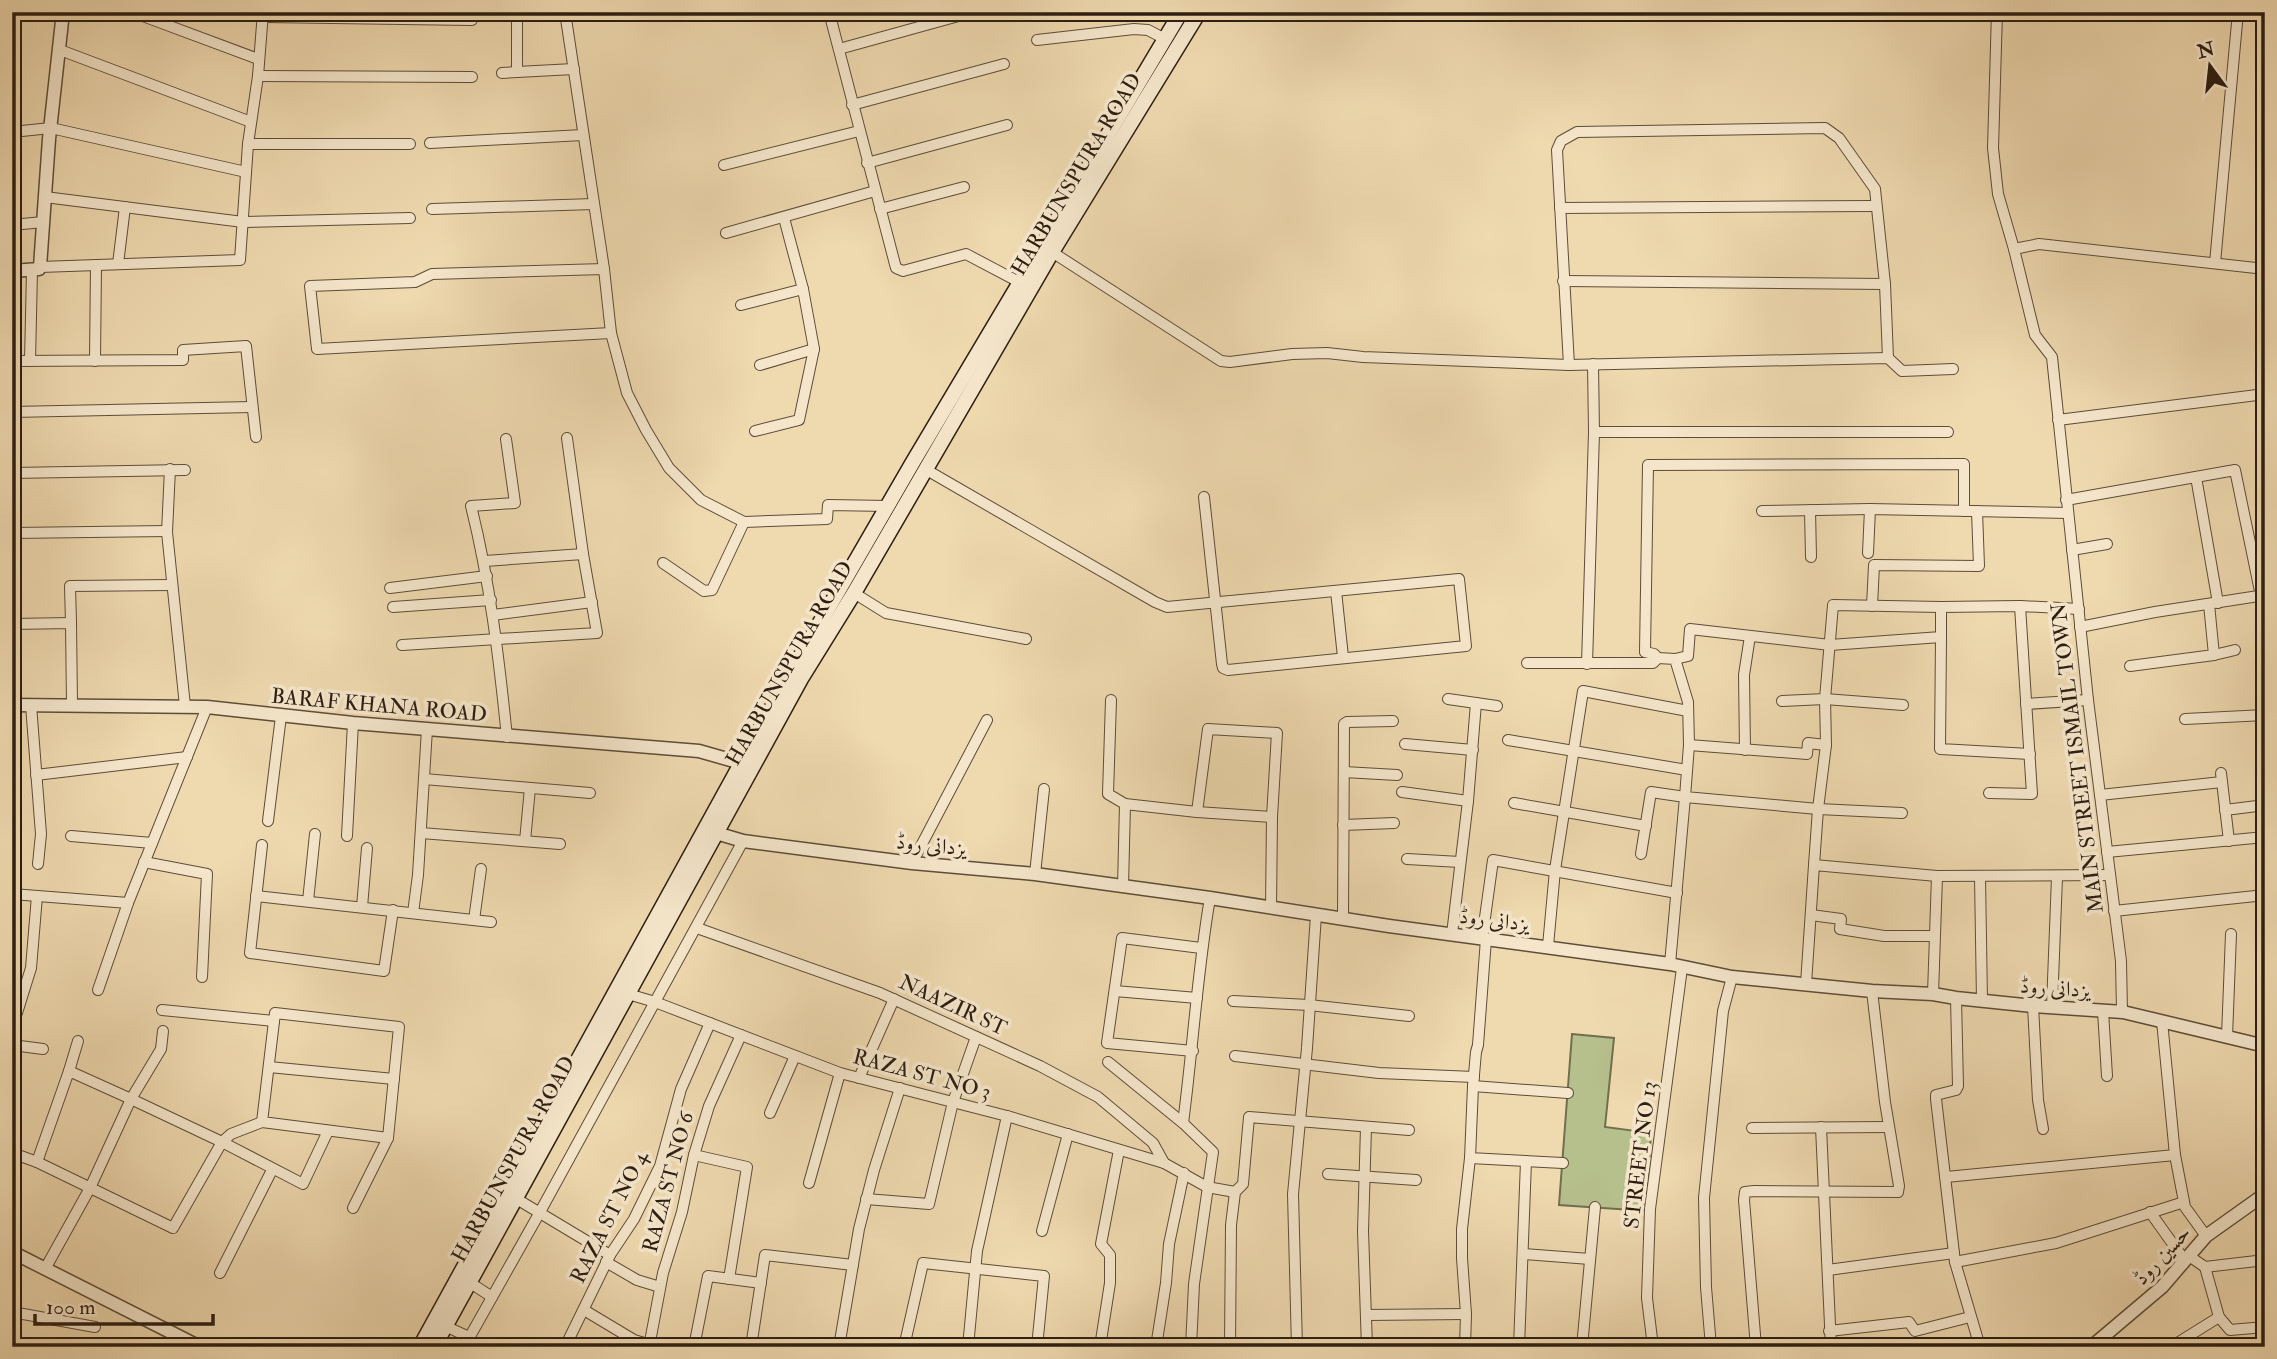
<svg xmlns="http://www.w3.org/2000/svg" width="2277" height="1359" font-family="'IM FELL Double Pica',Amiri,serif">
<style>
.green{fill:#b6c08d;stroke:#716f50;stroke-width:2}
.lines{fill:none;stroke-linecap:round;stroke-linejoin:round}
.minor-casing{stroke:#5d4d39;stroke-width:12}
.tertiary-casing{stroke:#5d4d39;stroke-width:15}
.secondary-casing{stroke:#2c1e12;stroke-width:17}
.minor{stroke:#f5e6cb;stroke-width:10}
.tertiary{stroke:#f5e6cb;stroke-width:12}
.secondary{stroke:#f5e6cb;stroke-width:14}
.labels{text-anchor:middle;stroke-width:7;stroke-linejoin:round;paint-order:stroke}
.street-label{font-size:21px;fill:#2c1e12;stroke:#f5e6cb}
</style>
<rect width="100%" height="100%" fill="#efd9af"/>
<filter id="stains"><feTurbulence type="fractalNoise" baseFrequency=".00286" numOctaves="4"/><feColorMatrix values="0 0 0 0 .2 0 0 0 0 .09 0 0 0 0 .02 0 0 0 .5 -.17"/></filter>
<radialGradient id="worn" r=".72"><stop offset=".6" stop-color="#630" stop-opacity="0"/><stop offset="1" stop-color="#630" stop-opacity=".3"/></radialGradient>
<path class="green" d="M1572 1034 1614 1038 1605 1127 1651 1133 1646 1211 1559 1205Z"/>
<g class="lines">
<defs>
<g id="minor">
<path d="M132 12 258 59"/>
<path d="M517 12V72L574 69"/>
<path d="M565 12 604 269 611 333 627 393 646 430 669 468 701 500 744 522 827 519 828 505 889 506"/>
<path d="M829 12 896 268 903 271 966 254 1021 283"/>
<path d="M1997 12 1993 148 1998 194 2014 249 2035 335 2052 357 2088 700 2121 961 2122 1012"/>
<path d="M263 17 472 20"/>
<path d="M1037 40 1134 29 1148 30 1165 39"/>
<path d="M839 49 973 12"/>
<path d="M60 50 251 122"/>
<path d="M502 73 517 72"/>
<path d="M258 76 472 77"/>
<path d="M852 105 1004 64"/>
<path d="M12 132 51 128 246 172"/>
<path d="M430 143 583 135"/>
<path d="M248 144H410"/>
<path d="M867 163 1007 125"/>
<path d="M724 165 859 131"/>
<path d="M45 197 243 222 410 218"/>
<path d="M1560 208 1875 206"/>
<path d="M432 209 594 204"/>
<path d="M880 209 964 187"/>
<path d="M12 225 43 222"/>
<path d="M726 233 875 191"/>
<path d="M2014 249 2039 244 2265 269"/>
<path d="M1052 252 1221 361 1230 362 1292 354 1327 353 1363 357 1569 365 1888 358 1902 371 1953 369"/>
<path d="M2215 263 2238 12"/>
<path d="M118 264 125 207"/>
<path d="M40 267 240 260 248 144 258 76 263 12"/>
<path d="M604 269 432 274 415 282 310 286 317 349 611 333"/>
<path d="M1563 281 1885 284"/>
<path d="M741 305 803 289"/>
<path d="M12 361 183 360V350L246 346 256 437"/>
<path d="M30 361 32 270"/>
<path d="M95 361 96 265"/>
<path d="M760 365 814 349"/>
<path d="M1569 365 1557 150 1561 141 1577 132 1825 128 1839 138 1875 189 1885 284 1888 358"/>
<path d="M12 412 252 407"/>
<path d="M2058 420 2265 394"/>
<path d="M755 431 799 420 814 349 803 289 784 218"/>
<path d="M1594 432H1948"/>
<path d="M506 439 515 503 471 506C490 582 499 659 507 737"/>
<path d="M170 469 167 532 185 706"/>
<path d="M925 469 1155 602 1167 607 1459 579 1466 646 1228 670 1223 668 1222 664 1204 497"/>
<path d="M12 473 185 470"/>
<path d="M2196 477 2218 603"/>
<path d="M2066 500 2235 470 2261 596"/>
<path d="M1810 510 1811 557"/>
<path d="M1762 511 1870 509"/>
<path d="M12 533 167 531"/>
<path d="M2072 550 2107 544"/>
<path d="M1868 553 1870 509 2068 513"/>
<path d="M485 561 583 554"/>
<path d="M663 563 704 591 712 590 744 522"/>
<path d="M390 588 487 576"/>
<path d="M1336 591 1343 657"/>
<path d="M854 593 886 613 1026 639"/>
<path d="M1872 606 1874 565 1979 566 1977 511"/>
<path d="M393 607 491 600"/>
<path d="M493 615 592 602"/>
<path d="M71 623 70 586 172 585"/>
<path d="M12 624 71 623 72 705"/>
<path d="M13 624 14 561"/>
<path d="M2080 627 2155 612 2265 595"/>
<path d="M1941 637 1940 749 2030 754"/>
<path d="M402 645 597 633 583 554 567 438"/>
<path d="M2214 655 2235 650"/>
<path d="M1675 659 1688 656 1690 629 1830 645 1941 637V607L2020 606 2079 609"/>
<path d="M1527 663H1653L1658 658"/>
<path d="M1587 664 1594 432 1593 364"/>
<path d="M2130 666 2214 655 2209 604"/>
<path d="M1448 699 1497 706"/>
<path d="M1111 700 1108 794 1125 804"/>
<path d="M1782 701 1825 699 1903 705"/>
<path d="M2026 704 2088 700"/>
<path d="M31 705 41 834 38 864"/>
<path d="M2185 719 2265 715"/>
<path d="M1508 740 1687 770"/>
<path d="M1405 744 1473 750"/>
<path d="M1689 745 1807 754 1808 743 1826 745"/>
<path d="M1745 750 1744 675 1750 636"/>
<path d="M1344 772 1397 775"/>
<path d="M2221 773 2229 841"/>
<path d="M36 775 187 757"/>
<path d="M424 779 590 793"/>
<path d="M1402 792 1468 801"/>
<path d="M1989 793 2032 794 2020 606"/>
<path d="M2100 795 2222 782"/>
<path d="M1514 803 1646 826"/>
<path d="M2225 810 2265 805"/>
<path d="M1197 812 1208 729 1277 733 1272 817"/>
<path d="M1902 813 1818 809 1685 797 1689 745 1688 702 1675 659 1658 658 1654 654 1645 652 1648 465 1964 464V511"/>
<path d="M268 821 281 716"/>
<path d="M1343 825 1394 823"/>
<path d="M421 833 560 844"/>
<path d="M71 836 152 843"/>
<path d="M347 836 353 723"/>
<path d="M525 841 530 788"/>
<path d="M262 845 250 953 384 971 393 910"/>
<path d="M2107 852 2265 837"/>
<path d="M1641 854 1651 792 1685 797 1670 964"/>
<path d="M1407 859 1460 862"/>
<path d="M144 862 207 874 202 977"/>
<path d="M912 863 987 720"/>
<path d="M1814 865 1818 809 1826 745 1825 699 1833 605 1941 607"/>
<path d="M1035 874 1044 789"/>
<path d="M1980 877 1982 1001"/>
<path d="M1123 887 1125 804 1197 812 1272 817 1271 908"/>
<path d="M12 894 128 903 207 707"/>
<path d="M256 896 491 922"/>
<path d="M308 901 315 834"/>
<path d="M362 907 367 848"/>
<path d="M2114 911 2265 895"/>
<path d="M413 913 418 875 427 729"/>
<path d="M1811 915 1841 919 1840 929 1884 936H1933"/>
<path d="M1343 919 1344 724 1347 722 1393 721"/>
<path d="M474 920 481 869"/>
<path d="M697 928 880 993 1040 1066 1098 1097 1153 1143 1164 1163"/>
<path d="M1452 934 1468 801 1476 703"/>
<path d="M1482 939 1493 860 1677 893"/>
<path d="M1486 939 1478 1045 1476 1052 1473 1086 1568 1093"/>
<path d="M1548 946 1555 870 1583 691 1688 711"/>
<path d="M1806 984 1814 865 1937 876"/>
<path d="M98 990 128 903"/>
<path d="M1115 991 1197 998"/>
<path d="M628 994 655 1002 840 1073 1007 1116 1164 1163 1207 1187 1235 1192"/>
<path d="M1933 994 1937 876 2110 875"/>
<path d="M1956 998 1958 1086 1956 1090 1936 1095V1099L1955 1262 1980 1347"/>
<path d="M1233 1001 1309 1005 1409 1016"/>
<path d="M2033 1006 2038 1100 2043 1129"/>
<path d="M2052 1006 2057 877"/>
<path d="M162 1010 274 1021"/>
<path d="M2103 1011 2107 1076"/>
<path d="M17 1013 31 968 37 896"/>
<path d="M2162 1021 2175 1155 2185 1207 2206 1236"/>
<path d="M2227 1037 2231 934"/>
<path d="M12 1045 43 1049"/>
<path d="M1193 1051 1107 1043 1122 938 1201 948"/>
<path d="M1235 1056 1379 1073 1474 1077"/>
<path d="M1108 1062 1183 1123"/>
<path d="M269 1067 394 1079"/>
<path d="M69 1071 78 1041"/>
<path d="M859 1078 894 999"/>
<path d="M1473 1086 1470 1158 1563 1163"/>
<path d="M770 1113 795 1056"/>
<path d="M1366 1127 1363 1231 1367 1347"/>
<path d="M1821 1127 1831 1347"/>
<path d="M1752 1128 1889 1127"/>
<path d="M15 1154 37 1162 173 1228 222 1142 231 1134 262 1122 388 1138 399 1027 275 1013 262 1122"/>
<path d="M694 1155 747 1167 729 1279"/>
<path d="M37 1162 69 1071 131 1099 161 1049 163 1031"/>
<path d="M1328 1174 1416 1180"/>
<path d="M1946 1177 2175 1155"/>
<path d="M809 1183 840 1073"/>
<path d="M515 1198 610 1255"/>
<path d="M866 1199 929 1204 953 1102 976 1037"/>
<path d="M353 1208 388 1138"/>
<path d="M2150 1212 2185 1261"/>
<path d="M1042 1231 1068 1134"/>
<path d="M1523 1254 1590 1259"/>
<path d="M2189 1256 2205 1267 2265 1260"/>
<path d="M606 1262 637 1280 660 1287"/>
<path d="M1955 1262 2056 1243 2184 1202"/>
<path d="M2205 1267 2219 1317 2230 1330 2265 1327"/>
<path d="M45 1269 90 1188 131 1099 222 1142 303 1184 328 1131"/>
<path d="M1828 1270 1954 1253"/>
<path d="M220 1273 272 1170"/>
<path d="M469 1282 492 1297"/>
<path d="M584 1310 634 1340 658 1347"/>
<path d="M12 1312 95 1327"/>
<path d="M1366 1315 1466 1314"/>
<path d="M445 1326 469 1337"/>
<path d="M1829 1331 1909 1322 1915 1331 1970 1317"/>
<path d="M464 1347 540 1212 743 841"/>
<path d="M565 1347 610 1255 634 1219 660 1166 681 1089 710 1023"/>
<path d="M649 1347 663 1273 682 1212 694 1155 709 1106 741 1035"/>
<path d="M694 1347 708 1276 761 1283"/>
<path d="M751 1347 765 1255 853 1265"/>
<path d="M839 1347 859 1229 874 1170 900 1088"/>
<path d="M904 1347 923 1263 1044 1276 1037 1347"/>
<path d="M968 1347 977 1251 1007 1116"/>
<path d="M1100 1347 1110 1283V1255L1101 1244 1119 1150"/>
<path d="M1156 1347 1166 1283 1169 1244 1184 1173"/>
<path d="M1191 1347 1194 1284 1213 1152 1183 1123C1193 1048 1197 973 1210 898"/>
<path d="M1230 1347 1231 1225 1235 1192 1243 1184 1249 1117 1409 1130"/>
<path d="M1297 1347 1293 1194 1307 1048 1316 915"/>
<path d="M1465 1347 1466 1314 1462 1258V1229L1470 1158"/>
<path d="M1519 1347 1526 1161"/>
<path d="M1582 1347 1595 1207"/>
<path d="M1653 1347 1647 1298 1650 1209 1682 968"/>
<path d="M1711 1347 1706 1287 1704 1198 1723 1011 1732 977"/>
<path d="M1756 1347 1744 1200 1745 1192 1754 1191 1898 1192 1899 1186 1885 1102 1872 991"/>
<path d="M2171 1347 2219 1317"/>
</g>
<g id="tertiary">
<path d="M12 271 39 269 40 267 49 139 63 12"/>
<path d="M12 705 207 707 353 723 699 751 741 763"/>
<path d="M716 833 743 841 912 863 1035 874 1210 898 1389 926 1670 964 1732 977 1872 991 1933 994 1956 998 2033 1006 2123 1012 2265 1046"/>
<path d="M12 1252 200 1347"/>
<path d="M2091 1347 2162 1287 2206 1236 2265 1194"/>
</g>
<g id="secondary">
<path d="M420 1347 792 671 913 462 1181 12"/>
<path d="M434 1347 802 677 854 593 1052 252 1199 12"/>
</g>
</defs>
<use href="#minor" class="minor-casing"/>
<use href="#tertiary" class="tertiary-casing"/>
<use href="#secondary" class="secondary-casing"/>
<use href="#minor" class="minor"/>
<use href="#tertiary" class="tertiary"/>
<use href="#secondary" class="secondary"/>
</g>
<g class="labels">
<g class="street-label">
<text transform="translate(1076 174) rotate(-59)" y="7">HARBUNSPURA ROAD</text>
<text transform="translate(789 663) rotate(-60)" y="7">HARBUNSPURA ROAD</text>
<text transform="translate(379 705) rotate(5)" y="7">BARAF KHANA ROAD</text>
<text transform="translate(2077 758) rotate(-97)" y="7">MAIN STREET ISMAIL TOWN</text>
<text transform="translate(931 845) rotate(6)" y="7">یزدانی روڈ</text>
<text transform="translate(1494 920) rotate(7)" y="7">یزدانی روڈ</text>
<text transform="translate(2055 988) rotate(4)" y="7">یزدانی روڈ</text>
<text transform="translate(953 1005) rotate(25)" y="7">NAAZIR ST</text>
<text transform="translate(922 1074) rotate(15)" y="7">RAZA ST NO 3</text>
<text transform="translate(1640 1155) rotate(-83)" y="7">STREET NO 13</text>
<text transform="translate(513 1159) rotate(-61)" y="7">HARBUNSPURA ROAD</text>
<text transform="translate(668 1182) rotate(-75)" y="7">RAZA ST NO 6</text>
<text transform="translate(609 1217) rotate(-63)" y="7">RAZA ST NO 4</text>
<text transform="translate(2162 1255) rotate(-47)" y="7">حسین روڈ</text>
</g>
</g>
<rect width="2277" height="1359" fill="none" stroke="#efd9af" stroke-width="42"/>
<rect x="14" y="14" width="2249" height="1331" fill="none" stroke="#2c1e12" stroke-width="3.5"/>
<rect x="21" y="21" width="2235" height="1317" fill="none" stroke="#2c1e12" stroke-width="2"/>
<g transform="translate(2210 66) rotate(345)" stroke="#f5e6cb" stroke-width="5" paint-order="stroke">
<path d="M0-5L12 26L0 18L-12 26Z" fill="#2c1e12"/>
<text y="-10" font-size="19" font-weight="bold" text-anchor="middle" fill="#2c1e12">N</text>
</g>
<path d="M35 1314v10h178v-10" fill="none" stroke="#2c1e12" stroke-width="3.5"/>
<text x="46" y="1314" font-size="21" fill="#2c1e12" stroke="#f5e6cb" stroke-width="5" paint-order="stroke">100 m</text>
<rect width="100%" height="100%" filter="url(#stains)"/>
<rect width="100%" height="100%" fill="url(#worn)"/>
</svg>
